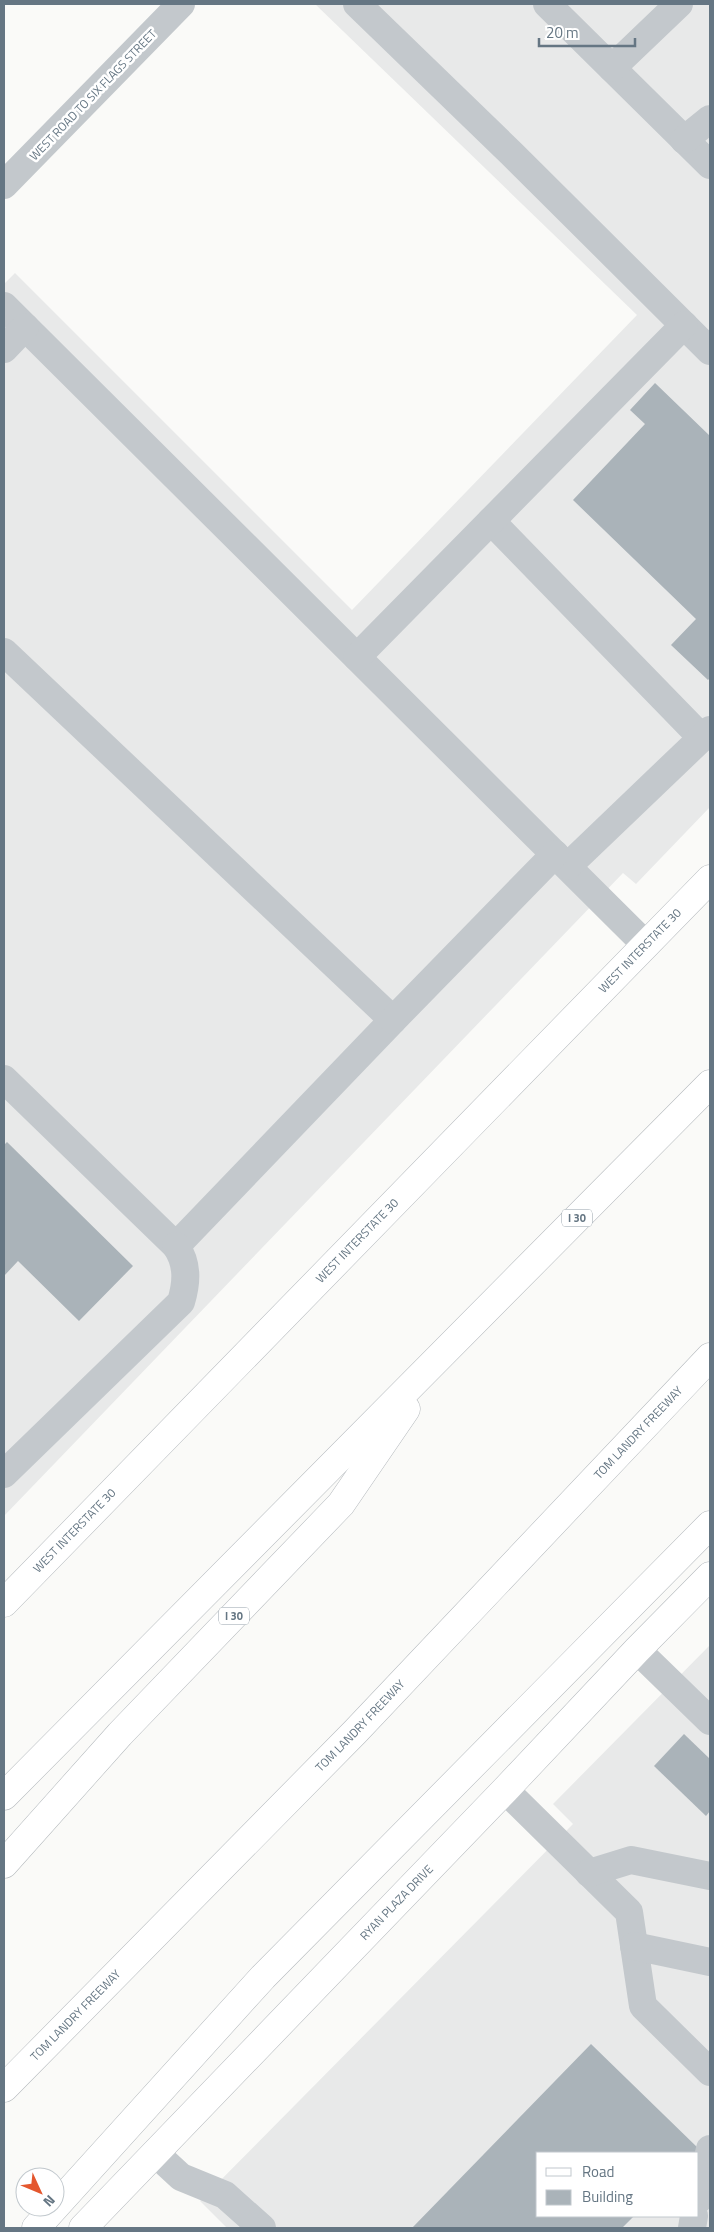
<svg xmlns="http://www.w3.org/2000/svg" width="714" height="2232" font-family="'Titillium Web',sans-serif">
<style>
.built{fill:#e8e9e9;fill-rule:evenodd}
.building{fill:#aab3b9}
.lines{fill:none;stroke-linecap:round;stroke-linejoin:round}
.major-casing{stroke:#b5babe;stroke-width:29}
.highway-casing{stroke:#b4b9bd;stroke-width:29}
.minor{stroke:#c3c8cc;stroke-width:28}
.major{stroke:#fff;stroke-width:28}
.highway{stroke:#fff;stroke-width:28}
.labels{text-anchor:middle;stroke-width:5;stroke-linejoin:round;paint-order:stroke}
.shield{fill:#fff;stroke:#939fa8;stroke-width:1}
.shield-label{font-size:11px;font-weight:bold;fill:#657683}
.street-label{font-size:12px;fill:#657683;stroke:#fff}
</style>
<rect width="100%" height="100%" fill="#fafaf8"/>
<g class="built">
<path d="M315 4H710V807L636 884 623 873 4 1516V284L15 273 352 610 637 315Z"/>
<path d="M710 1645V2228H227L200 2201 573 1824 553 1804ZM538 2153H698V2216H538Z"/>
</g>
<g class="building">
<path d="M655 383 710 436V678L708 680 671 645 696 619 573 500 645 424 630 410Z"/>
<path d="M7 1142 133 1266 79 1321 18 1261 4 1276V1145Z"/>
<path d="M684 1734 710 1759V1811L706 1816 654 1766Z"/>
<path d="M591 2044 699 2149 695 2153H538V2216H634L622 2228H412Z"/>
</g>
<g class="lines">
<defs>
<g id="major">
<path id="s1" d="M4 1603 710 879"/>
<path id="s2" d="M83 2228 505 1790 637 1650 710 1576"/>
</g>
<g id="highway">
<path d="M4 1796 710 1084"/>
<path d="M4 1864 120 1734 341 1504 406 1409"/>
<path id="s3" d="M4 2088 355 1732 710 1357"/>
<path d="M36 2228 263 1977 710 1525"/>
</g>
</defs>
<use href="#major" class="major-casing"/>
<use href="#highway" class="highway-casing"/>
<g class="minor">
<path d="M357 4 512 154 710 351"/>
<path d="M547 4 710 165"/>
<path d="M612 68 679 4"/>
<path d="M684 140 710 119"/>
<path d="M4 185 181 4"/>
<path d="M4 306 646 945"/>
<path d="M4 349 25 327"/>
<path d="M491 521 702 738"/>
<path d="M4 652 393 1020 176 1246 4 1079"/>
<path d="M357 657 684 325"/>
<path d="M568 866 710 730"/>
<path d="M393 1020 555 854"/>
<path d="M4 1474 181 1302C187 1282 188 1264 176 1246"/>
<path d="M637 1650 710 1721"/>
<path d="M505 1790 629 1912 643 2006 710 2072"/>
<path d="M589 1873 631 1860 710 1876"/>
<path d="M634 1946 710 1962"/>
<path d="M155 2153 181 2177 225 2195 262 2228"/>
<path d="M698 2200 710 2149"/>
<path d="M692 2228 694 2216"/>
</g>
<use href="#major" class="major"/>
<use href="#highway" class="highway"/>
</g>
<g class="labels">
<g class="shield">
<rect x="562" y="1209.5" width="30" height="17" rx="4"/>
<rect x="219" y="1607.5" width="30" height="17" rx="4"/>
</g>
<g class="shield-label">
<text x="577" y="1222">I 30</text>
<text x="234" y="1620">I 30</text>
</g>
<g class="street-label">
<text transform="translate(93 95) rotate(-46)" y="4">WEST ROAD TO SIX FLAGS STREET</text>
<text dy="4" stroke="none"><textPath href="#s1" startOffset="911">WEST INTERSTATE 30</textPath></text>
<text dy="4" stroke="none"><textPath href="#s1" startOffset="506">WEST INTERSTATE 30</textPath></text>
<text dy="4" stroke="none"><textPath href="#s3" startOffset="912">TOM LANDRY FREEWAY</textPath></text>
<text dy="4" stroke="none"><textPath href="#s1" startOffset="101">WEST INTERSTATE 30</textPath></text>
<text dy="4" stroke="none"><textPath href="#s3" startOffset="508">TOM LANDRY FREEWAY</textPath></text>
<text dy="4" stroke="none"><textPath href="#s2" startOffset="452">RYAN PLAZA DRIVE</textPath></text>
<text dy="4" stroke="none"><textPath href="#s3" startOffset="102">TOM LANDRY FREEWAY</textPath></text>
</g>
</g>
<rect width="714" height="2232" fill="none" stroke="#657683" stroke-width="10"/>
<rect x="536" y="2152" width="162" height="65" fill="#ffffff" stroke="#c1c8cd"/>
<rect x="546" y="2168" width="25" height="8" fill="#ffffff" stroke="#c1c8cd"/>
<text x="582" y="2177" font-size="15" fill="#657683">Road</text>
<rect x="546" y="2190" width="25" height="15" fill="#aab3b9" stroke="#c1c8cd"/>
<text x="582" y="2202" font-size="15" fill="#657683">Building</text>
<g transform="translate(40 2192) rotate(134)"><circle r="24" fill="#ffffff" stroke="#c1c8cd"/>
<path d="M0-4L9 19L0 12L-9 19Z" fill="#e4572e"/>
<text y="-8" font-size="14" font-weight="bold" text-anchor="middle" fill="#657683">N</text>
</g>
<path d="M539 38v8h96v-8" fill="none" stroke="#657683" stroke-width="2.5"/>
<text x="546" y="38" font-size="15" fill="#657683" stroke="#ffffff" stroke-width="4" paint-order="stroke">20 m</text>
</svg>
